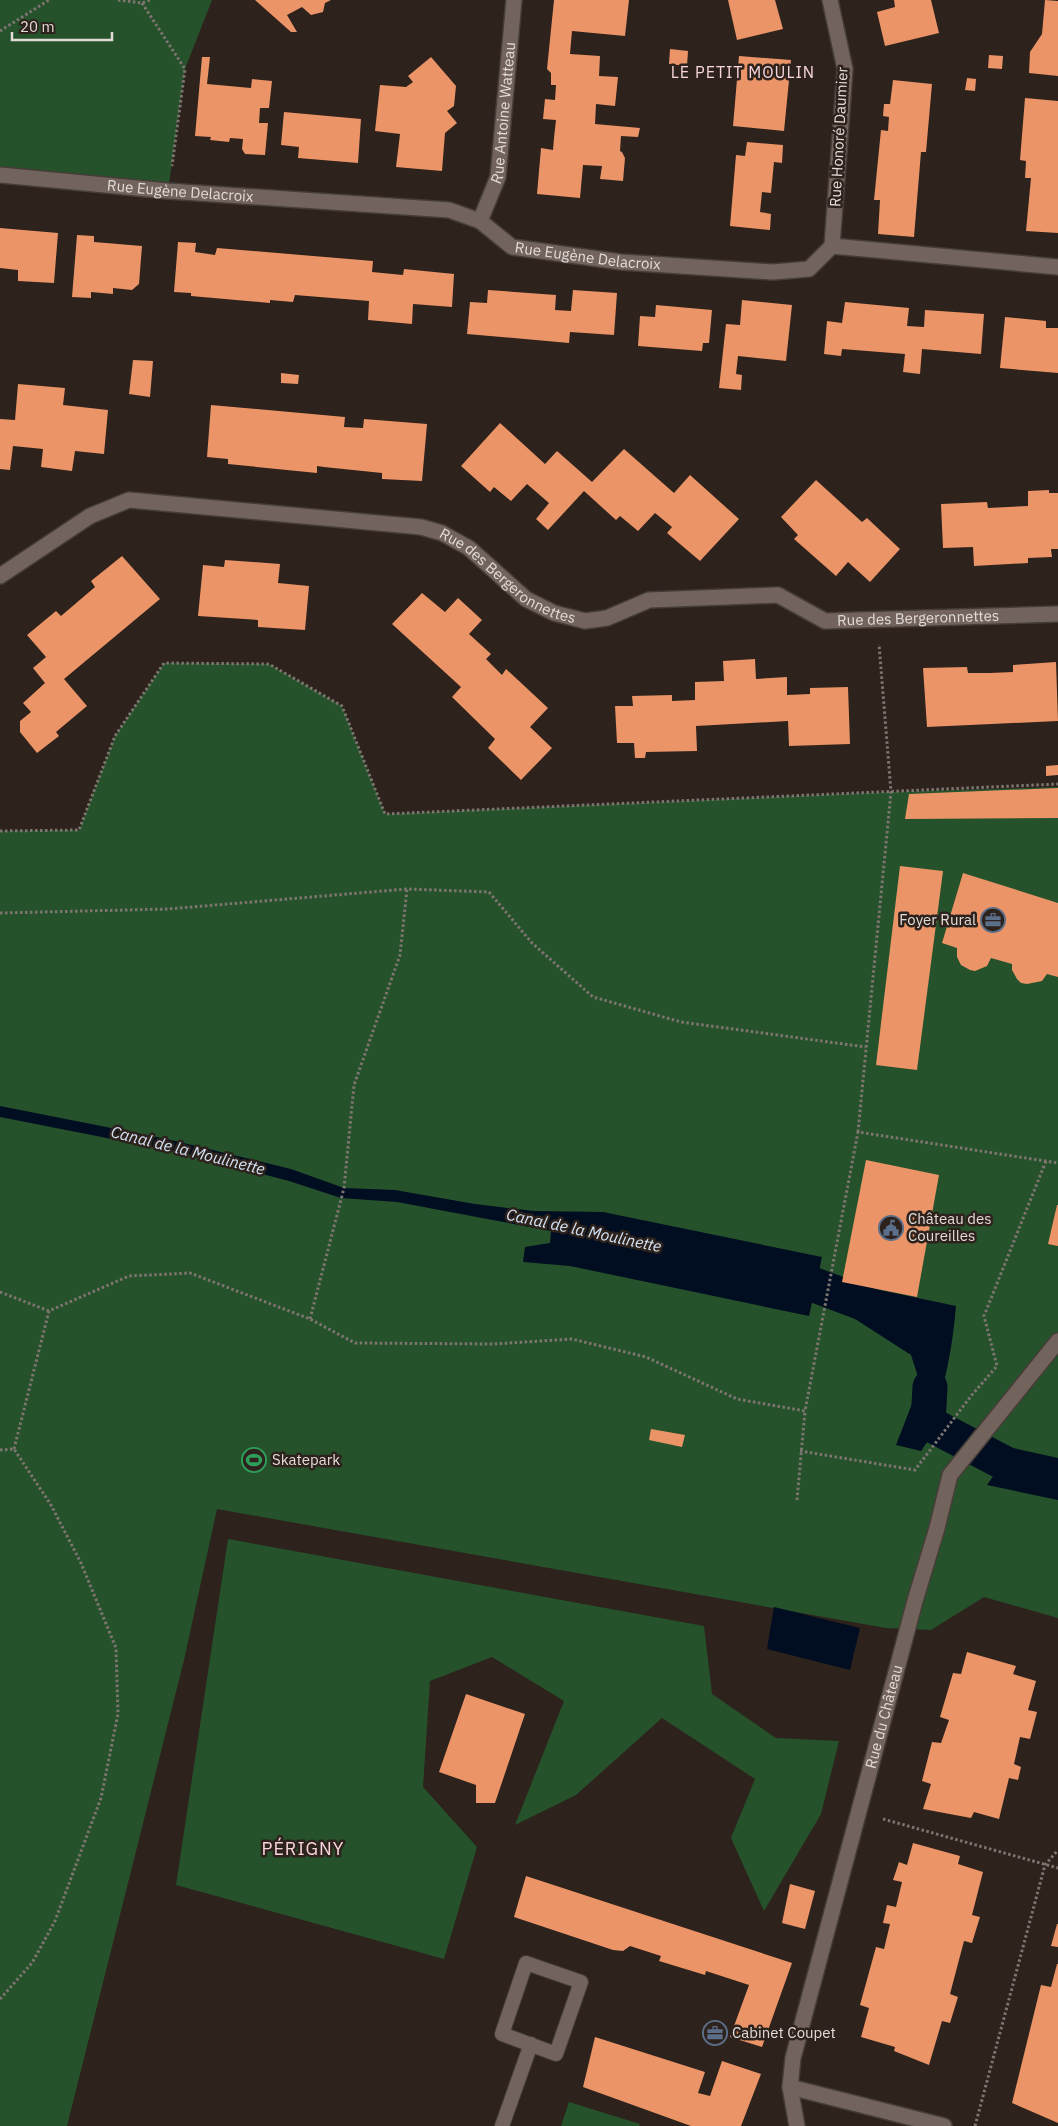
<svg xmlns="http://www.w3.org/2000/svg" width="1058" height="2126" font-family="'IBM Plex Sans',sans-serif">
<style>
.green{fill:#25522b}
.water{fill:#010e22}
.lines{fill:none;stroke-linecap:round;stroke-linejoin:round}
.canal{stroke:#010e22;stroke-width:35}
.building{fill:#eb9467}
.service-casing{stroke:#463d38;stroke-width:16}
.minor-casing{stroke:#463d38;stroke-width:18}
.tertiary-casing{stroke:#463d38;stroke-width:18}
.path{stroke:#7e7570;stroke-width:3;stroke-dasharray:2.5 2.5;stroke-linecap:butt}
.service{stroke:#72645d;stroke-width:14}
.minor{stroke:#72645d;stroke-width:15}
.tertiary{stroke:#72645d;stroke-width:15}
.labels{text-anchor:middle;stroke-width:5;stroke-linejoin:round;paint-order:stroke}
.street-label{font-size:15px;fill:#e3dbd7;stroke:#2d221c}
.poi-label{font-size:15px;fill:#e3dbd7;stroke:#2d221c;text-anchor:start}
.neighbourhood-label{font-size:16px;letter-spacing:1px;fill:#f8d5dc;stroke:#2d221c}
.water-label{font-size:16px;font-style:italic;fill:#d3e2f5;stroke:#2d221c}
.quarter-label{font-size:18px;letter-spacing:1px;fill:#f8d5dc;stroke:#2d221c}
</style>
<rect width="100%" height="100%" fill="#2d221c"/>
<g class="green">
<path d="M0 0H212L185 69 168 191 0 175Z"/>
<path d="M164 663 269 664 342 706 385 814 891 792 1058 787V1618L984 1597 931 1630 886 1628 217 1509 184 1660 67 2126H0V831L79 830 115 736Z"/>
<path d="M228 1539 704 1626 712 1694 776 1738 839 1741 821 1814 764 1911 731 1838 755 1779 662 1718 576 1795 515 1825 564 1701 492 1657 430 1681 423 1787 477 1847 444 1959 176 1885Z"/>
<path d="M569 2102 640 2124 639 2126H561Z"/>
</g>
<g class="water">
<path d="M0 1106 167 1139 291 1169 344 1188 395 1190 475 1204 534 1211 603 1212 822 1257 809 1316 570 1266 523 1262 525 1247 550 1243 551 1231 397 1202 341 1198 289 1181 183 1153 0 1117Z"/>
<path d="M842 1282 956 1306C953 1342 947 1376 936 1410L945 1416 921 1451 896 1445 920 1383 911 1355 838 1308Z"/>
<path d="M1013 1448 1058 1458V1500L987 1485Z"/>
<path d="M774 1607 860 1628 850 1670 767 1649Z"/>
</g>
<g class="lines">
<g class="canal">
<path d="M770 1272 796 1278 884 1311"/>
<path d="M930 1387 928 1423 1012 1467 1058 1476"/>
</g>
</g>
<g class="building">
<path d="M255 0H331L325 3 323 12 311 15 302 7 287 15 297 32H291Z"/>
<path d="M554 0H629L625 36 572 31 570 54 600 56 599 76 618 77 615 106 596 104 595 124 640 128 638 137 621 136 620 151 622 152 625 158 623 181 600 179 602 166 583 165 580 198 537 194 541 148 553 150 554 138 556 120 543 119 545 99 555 100 556 85H551V73L547 69Z"/>
<path d="M728 0H775L783 29 737 40Z"/>
<path d="M894 0H931L939 33 885 46 877 12 895 7Z"/>
<path d="M1045 0 1058 1V76L1029 73 1030 52 1042 34Z"/>
<path d="M670 49 688 51 687 66 669 64Z"/>
<path d="M989 55 1003 56 1002 69 988 68Z"/>
<path d="M739 56 791 60 784 131 733 126Z"/>
<path d="M202 57H210L207 84 251 88 252 79 272 81 269 108H260L259 123H268L265 155 245 154 242 149 243 139 230 138 229 142 210 140 211 137 195 136Z"/>
<path d="M431 57 456 86 454 106 447 111 457 123 445 133 442 171 396 167 400 134 375 131 380 85 406 87 413 82 408 76Z"/>
<path d="M967 78 976 79 975 91 965 90Z"/>
<path d="M893 80 932 84 926 152H921L914 237 878 234 880 200H874L881 130 888 131 889 117 883 116 884 104H890Z"/>
<path d="M1025 98 1058 101V233L1026 231 1031 178H1025L1026 161 1020 160Z"/>
<path d="M284 112 361 119 358 163 298 158 299 147 281 145Z"/>
<path d="M747 142 783 145 782 163 774 162 771 193 762 192 760 212 771 214 770 230 730 226 736 155 745 156Z"/>
<path d="M0 228 58 233 54 283 18 281V270L0 268Z"/>
<path d="M77 235 94 236V242L142 246 139 284 132 290 113 288V294L91 292V298L72 297Z"/>
<path d="M178 242 196 243 195 252 215 255 217 248 373 261 372 272 403 275 404 269 454 274 452 307 413 304 412 324 368 320 369 301 295 295 293 302 270 300V303L191 296V293L174 292Z"/>
<path d="M488 290 556 295 555 310 571 311 573 290 617 293 614 335 570 332 569 343 467 334 470 302 487 303Z"/>
<path d="M742 300 792 305 786 361 738 356 736 374 742 375 741 390 719 388 726 324 740 325Z"/>
<path d="M845 302 909 308 907 326 924 327 925 310 984 314 981 354 922 349 920 374 903 372 905 354 842 349 841 356 824 354 827 321 842 323Z"/>
<path d="M656 305 712 310 709 343H703L702 351 638 346 640 316 655 317Z"/>
<path d="M1005 317 1046 321V328H1058V373L1000 368Z"/>
<path d="M133 360 153 361 150 397 129 394Z"/>
<path d="M281 373 299 375 298 384 281 383Z"/>
<path d="M18 384 65 388 63 405 108 410 104 454 75 451 72 471 41 467 43 449 13 446 10 470 0 469V419L15 420Z"/>
<path d="M211 405 345 417 344 427 363 428 364 419 427 424 422 481 382 479V473L324 467 317 466V473L228 464V459L207 457Z"/>
<path d="M500 423 545 464 557 451 592 482 624 449 674 493 690 475 739 519 700 561 667 533 672 527 655 513 638 531 620 516 616 520 584 491 548 530 536 519 549 503 527 484 511 501 494 487 490 492 461 466Z"/>
<path d="M816 480 862 522 867 518 900 549 870 582 848 562 836 576 794 539 798 535 781 517Z"/>
<path d="M1049 490V493H1058V549H1051L1052 557 1028 558V563L974 566 973 547 943 548 941 504 987 502 988 508 1028 506V491Z"/>
<path d="M122 556 160 599 64 679 87 706 56 732 59 736 37 753 20 732V721L31 712 23 703 45 683 33 668 46 657 27 635 56 611 61 616 95 587 91 581Z"/>
<path d="M225 560 280 564 278 583 309 586 305 630 258 627V620L198 616 203 565 224 567Z"/>
<path d="M422 593 445 612 458 598 469 608 482 620 469 634 491 654 486 659 502 675 506 669 548 708 530 727 552 748 521 780 488 748 495 739 452 697 461 687 392 624Z"/>
<path d="M755 659 756 679 787 677V695L810 694V688L848 687 850 744 789 746 788 721 696 726 697 751 646 752 645 758H635L634 743H617L615 706H633L632 696 672 695V701L695 700V682L724 681 723 661Z"/>
<path d="M1056 662 1058 721 927 727 923 668 967 667 968 673H990L1013 672V665Z"/>
<path d="M1058 765V775L1046 776V766Z"/>
<path d="M1058 788V818L905 819 909 794Z"/>
<path d="M900 866 943 871 917 1070 876 1065Z"/>
<path d="M963 873 1058 903V977L1047 974 1042 981 1027 984 1021 983 1017 979 1012 970V964L991 958 987 966 975 971 970 970 961 965 957 957V948L942 943Z"/>
<path d="M866 1160 939 1175 917 1297 842 1282Z"/>
<path d="M1057 1205H1058V1246L1048 1244Z"/>
<path d="M651 1429 685 1435 682 1447 649 1440Z"/>
<path d="M967 1652 1016 1666 1013 1674 1036 1681 1028 1710 1037 1712 1030 1739 1020 1737 1014 1764 1021 1767 1018 1780 1009 1778 999 1819 974 1812 971 1818 923 1809 931 1784 922 1781 932 1742 941 1743 949 1720 940 1717 953 1673 961 1674Z"/>
<path d="M466 1694 525 1714 495 1803H476V1785L439 1772Z"/>
<path d="M913 1843 960 1856 958 1864 983 1872 972 1915 980 1917 972 1943 964 1941 950 1994 958 1997 950 2023 942 2021 929 2065 894 2051 895 2047 861 2037 869 2008 860 2005 876 1947 884 1949 890 1924 883 1923 887 1905 896 1907 902 1882 893 1880 899 1862 907 1865Z"/>
<path d="M526 1876 792 1963 762 2047 730 2037 749 1985 706 1971 705 1975 659 1961 661 1956 630 1946 623 1951 613 1950 514 1917Z"/>
<path d="M790 1884 815 1891 805 1929 782 1923Z"/>
<path d="M1057 1924H1058V1947L1051 1946Z"/>
<path d="M1057 1964H1058V2123L1012 2103 1041 1985 1051 1987Z"/>
<path d="M595 2037 705 2072 698 2093 710 2096 722 2061 761 2074 741 2126H691L583 2087Z"/>
</g>
<g class="lines">
<defs>
<g id="service">
<path d="M526 1963 581 1982 556 2054 502 2034Z"/>
<path d="M502 2126 531 2044"/>
</g>
<g id="minor">
<path d="M830 0 845 69 832 246"/>
<path id="s1" d="M0 175 168 191 449 210 480 221 512 247 621 262 773 272 809 269 832 246 1058 267"/>
<path id="s2" d="M480 221 498 177 514 0"/>
<path id="s3" d="M0 576 90 516 129 500 421 527 442 533 469 548 526 599 554 613 585 621 607 618 649 600 778 595 825 621 1058 614"/>
<path d="M790 2087 944 2126"/>
</g>
<g id="tertiary">
<path id="s4" d="M797 2126 790 2087 793 2058 915 1601 937 1528 950 1475 1058 1341"/>
</g>
</defs>
<use href="#service" class="service-casing"/>
<use href="#minor" class="minor-casing"/>
<use href="#tertiary" class="tertiary-casing"/>
<g class="path">
<path d="M118 0 142 3 150 0"/>
<path d="M142 3 185 69 172 166"/>
<path d="M0 31 49 0"/>
<path d="M0 831 79 830 115 736 164 663 269 664 342 706 385 814 1058 784"/>
<path d="M0 913 168 909 407 889 489 892 532 943 593 997 681 1022 866 1047"/>
<path d="M858 1132 891 792 879 644"/>
<path d="M0 1292 49 1311"/>
<path d="M310 1319 344 1188 354 1085 400 955 407 889"/>
<path d="M14 1449 49 1311 129 1276 190 1273 310 1319 355 1343 494 1344 572 1339 646 1357 737 1399 805 1411 858 1132 1058 1163"/>
<path d="M0 1450 14 1449 51 1505 81 1563 116 1648 118 1714 101 1798 55 1921 32 1963 0 1999"/>
<path d="M800 1451 915 1470 971 1396 997 1366 984 1316 1046 1161"/>
<path d="M797 1500 805 1411"/>
<path d="M883 1819 1058 1868"/>
<path d="M975 2126 1045 1865 1058 1850"/>
</g>
<use href="#service" class="service"/>
<use href="#minor" class="minor"/>
<use href="#tertiary" class="tertiary"/>
</g>
<defs>
<symbol id="office-ring" viewBox="-11 -11 22 22"><circle r="9.5" fill="#2d221c" stroke="#5c6f8a" stroke-width="1.5"/><path d="M-6-3h4V-5.5h4V-3h4V5H-6ZM-1-4.5V-3h2v-1.5ZM-6 0V1H6V0Z" fill="#5c6f8a"/></symbol>
<symbol id="civic-ring" viewBox="-11 -11 22 22"><circle r="9.5" fill="#2d221c" stroke="#5c6f8a" stroke-width="1.5"/><path d="M-.6-6.5H3V-4.5H.6V-3L4-1V1h2V6H-6V1h2V-1L-.6-3ZM-1.2 2.5V6h2.4V2.5Z" fill="#5c6f8a"/></symbol>
<symbol id="stadium-ring" viewBox="-11 -11 22 22"><circle r="9.5" fill="#2d221c" stroke="#2e9e5b" stroke-width="1.5"/><path d="M0-5a6.5 5 0 1 0 0 10a6.5 5 0 1 0 0-10ZM-3.5-1.8h7v3.6h-7Z" fill="#2e9e5b"/></symbol>
</defs>
<g fill-rule="evenodd">
<use href="#office-ring" x="979" y="906" width="28" height="28"/>
<use href="#civic-ring" x="877" y="1214" width="28" height="28"/>
<use href="#stadium-ring" x="240" y="1446" width="28" height="28"/>
<use href="#office-ring" x="701" y="2019" width="28" height="28"/>
</g>
<g class="labels">
<g class="street-label">
<text dy="5" stroke="none"><textPath href="#s2" startOffset="112">Rue Antoine Watteau</textPath></text>
<text transform="translate(839 137) rotate(-87)" y="5">Rue Honoré Daumier</text>
<text dy="5" stroke="none"><textPath href="#s1" startOffset="181">Rue Eugène Delacroix</textPath></text>
<text dy="5" stroke="none"><textPath href="#s1" startOffset="601">Rue Eugène Delacroix</textPath></text>
<text dy="5" stroke="none"><textPath href="#s3" startOffset="545">Rue des Bergeronnettes</textPath></text>
<text dy="5" stroke="none"><textPath href="#s3" startOffset="980">Rue des Bergeronnettes</textPath></text>
<text dy="5" stroke="none"><textPath href="#s4" startOffset="422">Rue du Château</textPath></text>
</g>
<g class="poi-label">
<text x="976" y="925" text-anchor="end">Foyer Rural</text>
<text x="908" y="1224">Château des<tspan x="908" dy="17">Coureilles</tspan></text>
<text x="272" y="1465">Skatepark</text>
<text x="732" y="2038">Cabinet Coupet</text>
</g>
<g class="neighbourhood-label">
<text x="743" y="78">LE PETIT MOULIN</text>
</g>
<g class="water-label">
<text transform="translate(188 1150) rotate(14)" y="6">Canal de la Moulinette</text>
<text transform="translate(584 1230) rotate(12)" y="6">Canal de la Moulinette</text>
</g>
<g class="quarter-label">
<text x="303" y="1855">PÉRIGNY</text>
</g>
</g>
<path d="M12 32v8h100v-8" fill="none" stroke="#e3dbd7" stroke-width="2.5"/>
<text x="20" y="32" font-size="15" fill="#e3dbd7" stroke="#2d221c" stroke-width="4" paint-order="stroke">20 m</text>
</svg>
